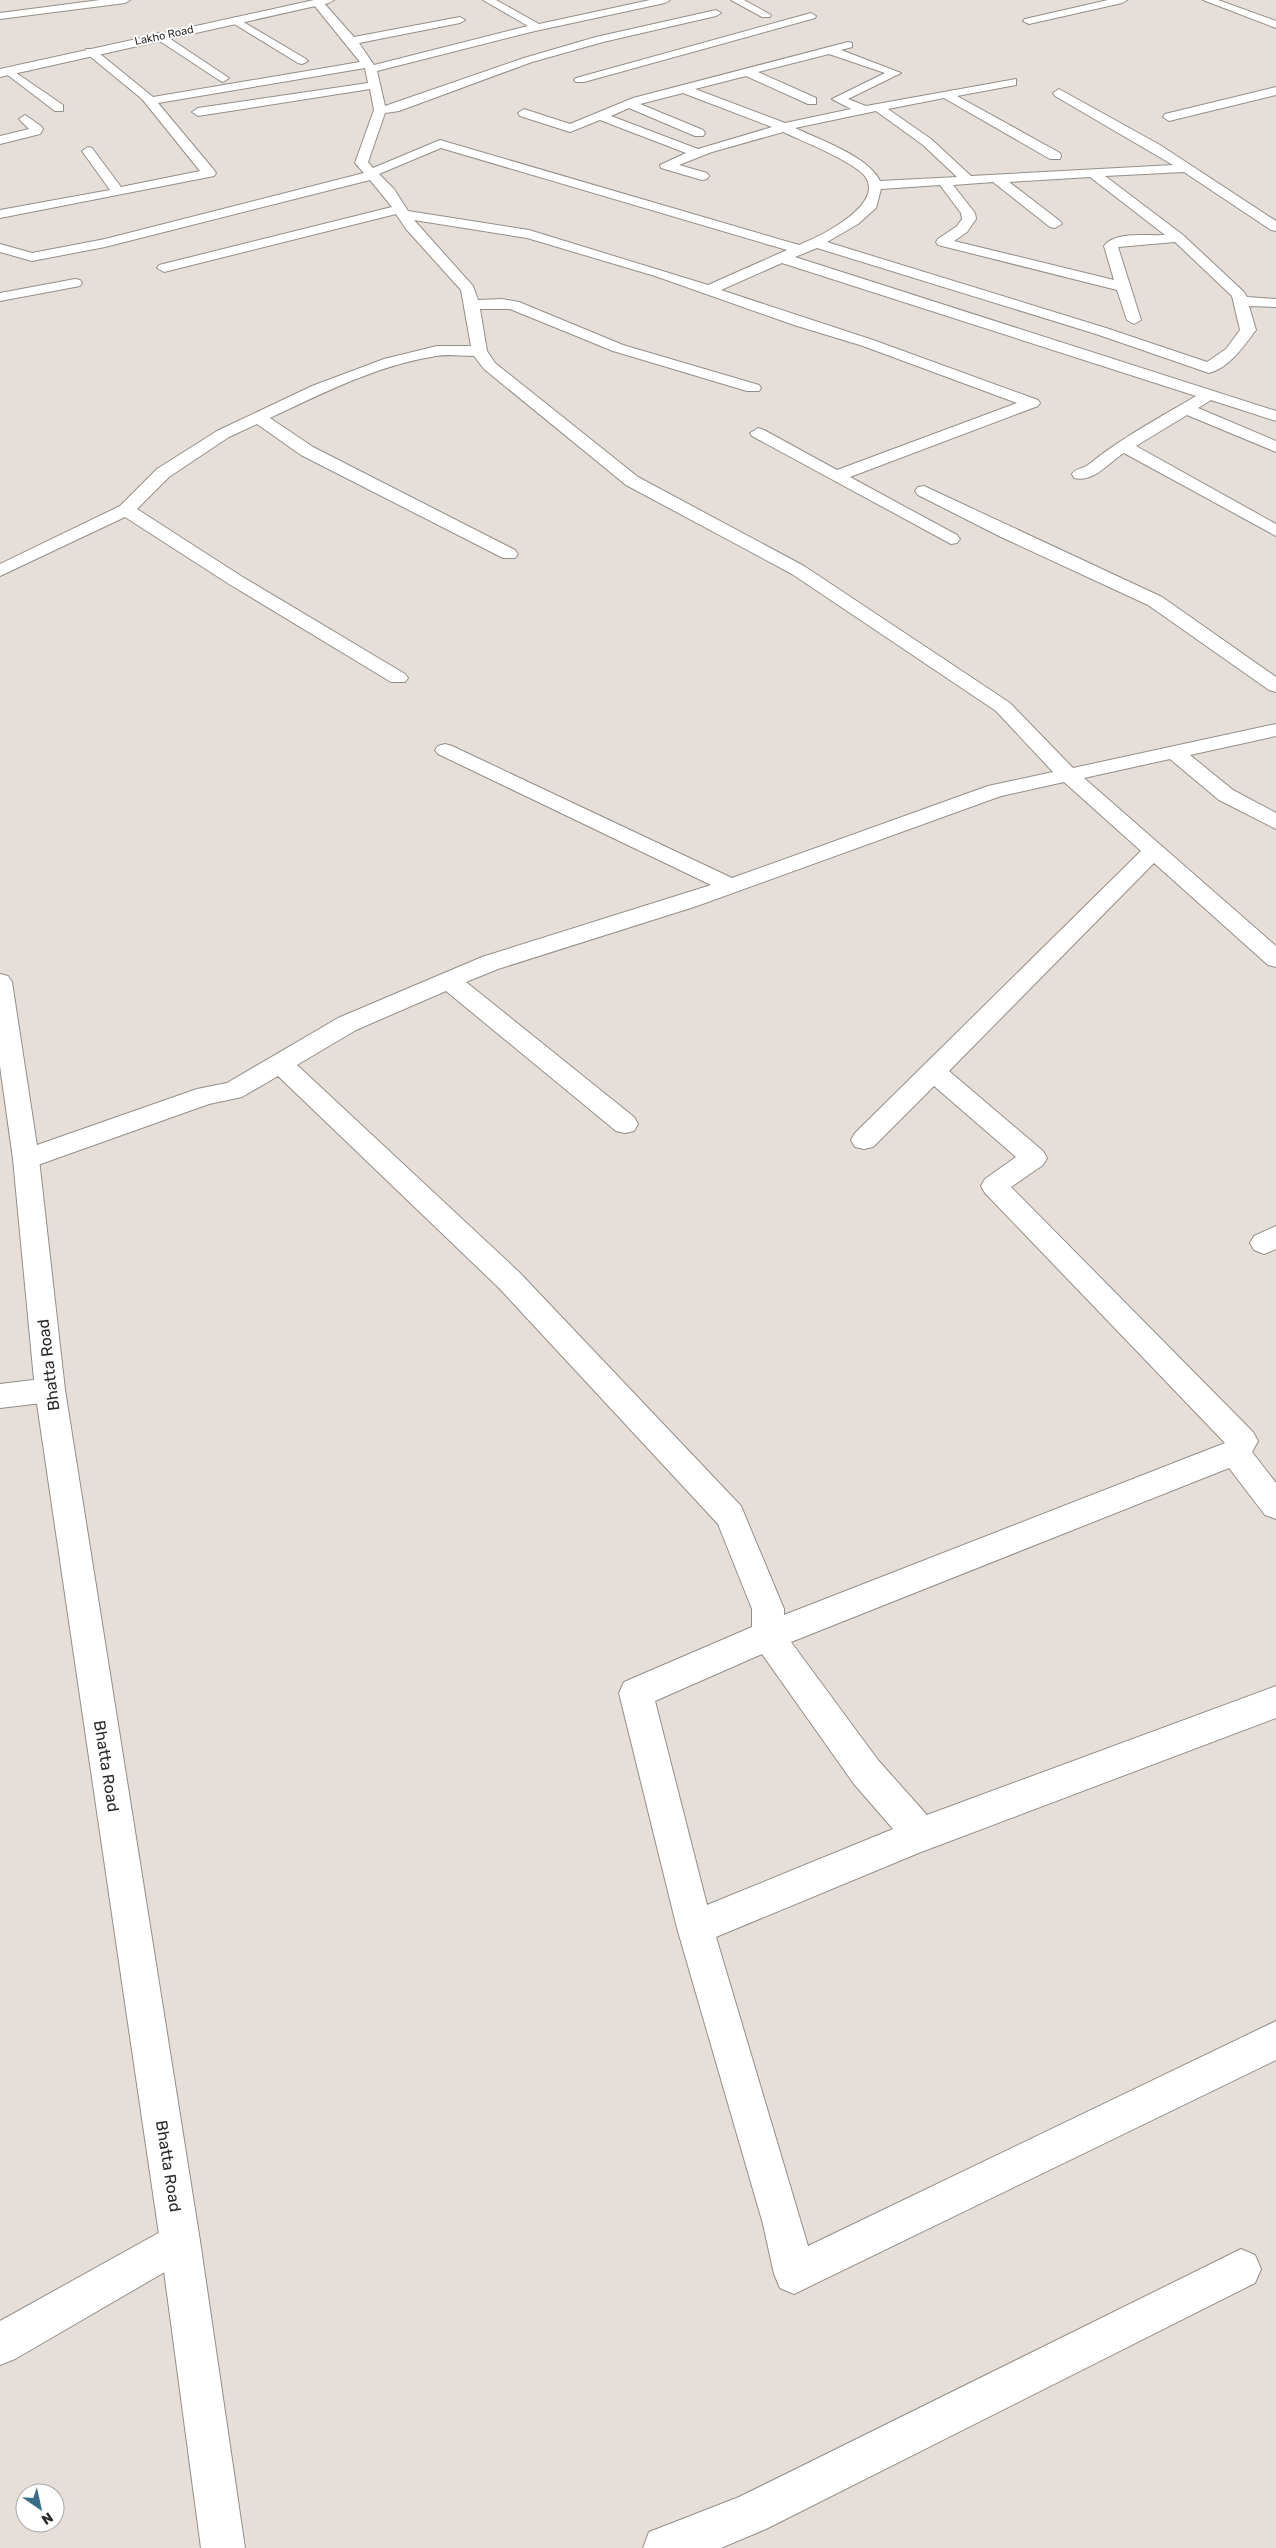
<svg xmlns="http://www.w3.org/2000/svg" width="1276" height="2548" font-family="Rubik,sans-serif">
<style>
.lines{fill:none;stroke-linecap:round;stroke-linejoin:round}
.street-casing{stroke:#948e88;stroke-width:2}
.secondary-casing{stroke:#948e88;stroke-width:2}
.street{fill:#fff;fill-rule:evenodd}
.secondary{fill:#fff;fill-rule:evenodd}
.labels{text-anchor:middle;stroke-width:4;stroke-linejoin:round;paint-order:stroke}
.far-street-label{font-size:11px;fill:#2c2927;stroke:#fff}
.near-street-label{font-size:16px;fill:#2c2927;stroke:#fff}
</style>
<rect width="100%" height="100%" fill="#e6dfd9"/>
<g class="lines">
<defs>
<g id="street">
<path d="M100 0H130L125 3 0 19V13Z"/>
<path d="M317 0 322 1 354 37 460 17 465 20 460 23 359 43 374 65 528 26 483 0H496L539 24 650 0H670L665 3 535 31 377 71 385 106 524 58 596 37 716 10 721 13 716 16 603 42 532 62 399 111 385 113 368 162 373 168 440 140 799 245C819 237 888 204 864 175 850 160 802 141 783 132L712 152 679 165 707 173 709 176 707 179 702 180 661 168 660 165 686 153 600 120 570 132 520 116 518 113 524 109 570 124 633 98 848 42 852 43V47L841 50 901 73 848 99 866 106 1016 79V85L957 96 1060 153 1061 156 1060 159H1050L944 98 888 109 931 139 971 176 1173 165 1055 96 1053 93 1059 89 1160 145 1276 221V231L1271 230 1184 172 1105 176 1183 235 1244 292 1247 297 1276 299V307L1249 306 1256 330C1244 346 1229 368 1209 373L1096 334 817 248 795 257 1276 411V421L1211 400 1198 408 1276 441V452L1187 415 1136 446 1276 524V536L1124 453C1109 462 1094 483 1074 478L1072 474C1076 468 1082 469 1088 465 1121 438 1159 418 1196 396L782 263 721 290 873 340 1038 400 1040 403 1038 406 850 477 957 535 960 539 957 543 951 544 752 436 750 433 758 428 764 430 837 470 1017 403 863 346 794 325 655 276 527 238 414 220 473 286 478 300 502 299 519 302 623 345 759 385 761 388 759 391H747L613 351 510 309H480L487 351 495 363 638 477 804 566 1010 703 1073 768 1276 724V736L1190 755 1233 790 1276 813V829L1219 800 1170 759 1084 778 1276 946V967L1268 965 1154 863 949 1071 1043 1151 1047 1158 1043 1165 1011 1187 1253 1432 1258 1441 1252 1452 1276 1483V1519L1265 1515 1229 1468 791 1642 878 1760 927 1815 1276 1686V1718L921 1852 716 1937 808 2246 1276 2021V2060L794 2294 780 2288 774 2274 763 2224 677 1928 619 1693 624 1682 752 1627V1609L718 1524 499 1288 278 1076 242 1097 209 1104 35 1166 26 1169 17 1166 13 1159 17 1152 197 1089 227 1083 338 1018 482 957 711 885 438 754 435 750 438 746 445 744 452 746 732 878 988 786 1053 772 996 711 792 574 626 485 484 369 474 356C462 356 448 354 436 356 378 365 323 393 270 418L313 447 515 550 518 554 515 558H503L301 455 257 424 229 437 169 477 137 509 241 576 405 674 408 678 405 682H391L229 584 125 517 0 576V564L120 506 157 469 217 431 312 386 384 359 437 346H471L461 290 406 229 396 214 164 272 157 268 159 265 392 207 370 180 105 247 32 261 0 252V244L32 253 105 239 364 173 355 163 374 110 370 89 198 116 192 112 198 108 368 83 365 68 158 103 214 170 216 173 214 176 0 218V210L110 190 82 151 88 147 92 148 121 187 200 171 142 99 86 53V49H94L153 97 360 62 314 5 313 3ZM829 54 885 73 832 99 851 109 785 123 695 89 746 76 808 104H816V98L758 72ZM683 93 772 127 698 149 611 116 629 108 695 136H703L705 133 703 130 640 104ZM876 111 923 145 957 177 880 181C868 156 820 140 795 128ZM441 148 787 250 708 285 529 230 408 211 394 189 379 174ZM1090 177 1165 235C1148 236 1115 231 1104 246L1114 280 954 241 967 232 976 219 975 213 953 185 993 182 1050 227 1055 228 1062 224 1060 221 1009 182ZM940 185 961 213 962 219 957 226 938 239 936 242 938 245 1117 290 1127 320 1134 324 1141 320 1118 247 1175 242 1232 296 1240 330 1226 349 1207 362 1106 328 827 242 858 224 876 208 881 189ZM1064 782 1141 851 855 1133 851 1140 855 1147 864 1149 873 1147 934 1086 1016 1157 985 1179 981 1186 985 1193 1225 1443 784 1615V1609L741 1506 519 1272 297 1065 356 1030 446 991 616 1131 625 1133 634 1131 638 1124 634 1117 466 982 498 969 697 906 1001 796ZM762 1654 854 1784 893 1829 707 1905 655 1701Z"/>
<path d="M731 0H744L771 15 770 17H762Z"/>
<path d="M1108 0H1127L1122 3 1029 24 1023 21 1025 19Z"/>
<path d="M1203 0H1218L1276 21V28Z"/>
<path d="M811 13 816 16 815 18 584 82H576L574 80 576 78Z"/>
<path d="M235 17 306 59 308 61 302 64 298 63 231 22 230 20Z"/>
<path d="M159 33 163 34 229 78 223 82 219 80 155 38V34Z"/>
<path d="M9 68 63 105V111H55L5 73 3 71Z"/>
<path d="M1276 87V95L1169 121 1163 117 1165 114Z"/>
<path d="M25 115 41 126 43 129 40 134 0 144V136L29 129 19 119Z"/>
<path d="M75 279 80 280 82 283 80 286 0 301V293Z"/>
<path d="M924 486 1162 597 1276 677V692L1269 690 1148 605 1001 537 918 495 915 491 918 487Z"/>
<path d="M1276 1226V1249L1264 1254 1254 1250 1250 1243 1254 1236Z"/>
<path d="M50 1378 60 1381 65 1390 60 1399 50 1402 0 1408V1384Z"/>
<path d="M180 2221 194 2227 200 2241 194 2255 15 2359 0 2365V2321Z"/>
<path d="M1241 2249 1255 2255 1261 2269 1255 2283 766 2529 721 2548H643L649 2532 739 2497Z"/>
</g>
<g id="secondary">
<path d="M314 0H334L329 3 0 77V69Z"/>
<path d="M0 974 8 976 12 982 39 1159 65 1390 200 2241 245 2548H201L160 2241 35 1390 13 1159 0 1066Z"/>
</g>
</defs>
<use href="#street" class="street-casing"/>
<use href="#secondary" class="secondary-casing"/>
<use href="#street" class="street"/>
<use href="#secondary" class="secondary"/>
</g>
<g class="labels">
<g class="far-street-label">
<text transform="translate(164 35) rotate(-12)" y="4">Lakho Road</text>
</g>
<g class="near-street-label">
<text transform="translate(48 1365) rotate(-97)" y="6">Bhatta Road</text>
<text transform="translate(107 1766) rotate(81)" y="6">Bhatta Road</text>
<text transform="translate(169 2166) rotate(81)" y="6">Bhatta Road</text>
</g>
</g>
<g transform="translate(40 2508) rotate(146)"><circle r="24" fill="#ffffff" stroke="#aba9a9"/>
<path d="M0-4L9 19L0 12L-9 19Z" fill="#366e88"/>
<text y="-8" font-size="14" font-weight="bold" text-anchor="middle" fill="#2c2927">N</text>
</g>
</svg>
